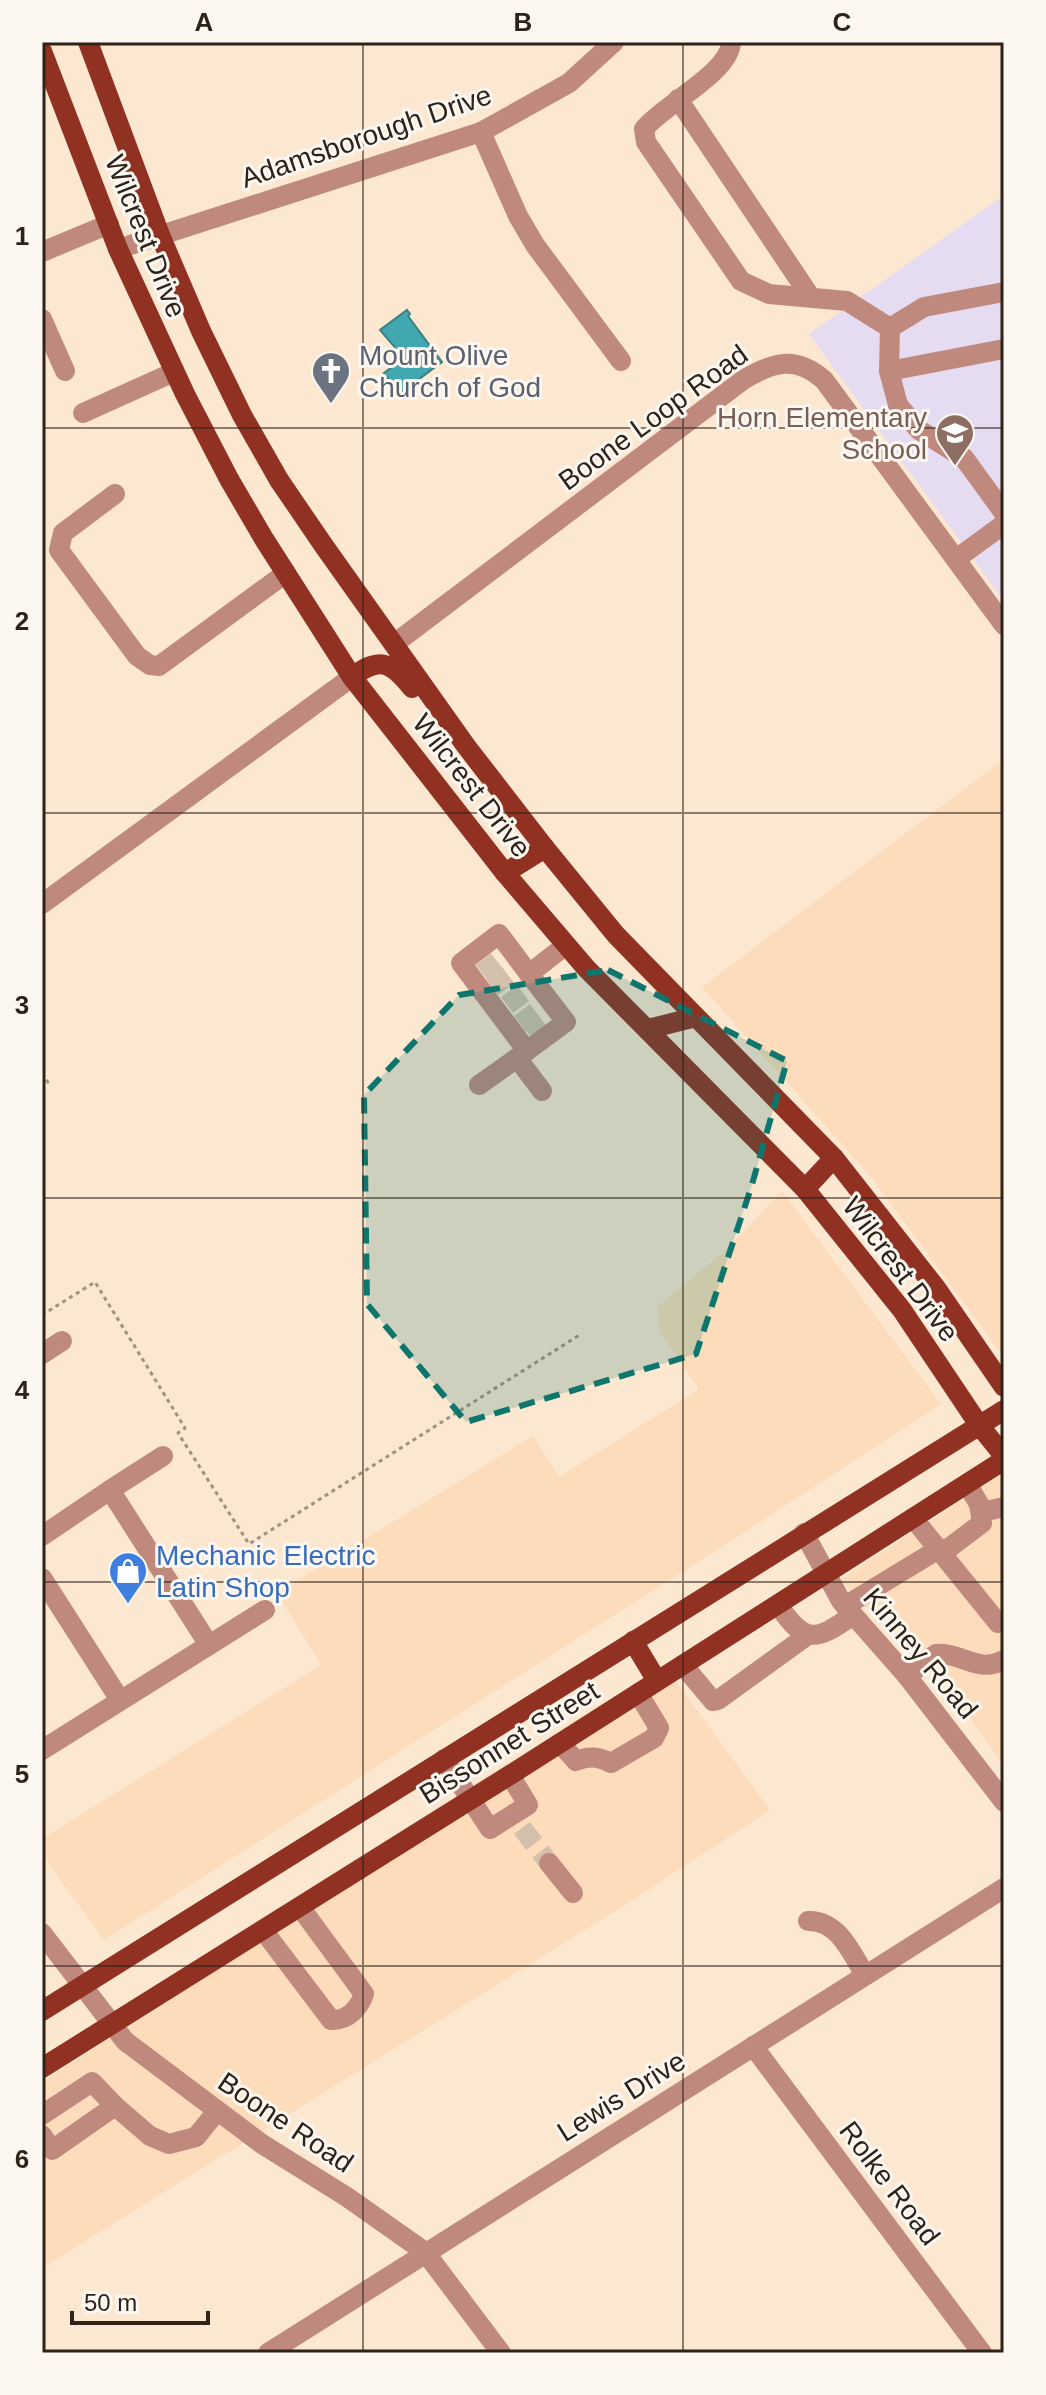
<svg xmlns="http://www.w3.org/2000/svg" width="1046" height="2395" font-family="Arial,sans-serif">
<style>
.built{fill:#fcdcba}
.education{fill:#e6dcf1}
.water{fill:#41a8b1;stroke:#3b8083;stroke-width:2}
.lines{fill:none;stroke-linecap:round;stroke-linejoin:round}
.minor-tunnel{stroke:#d3c0ac;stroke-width:20;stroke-dasharray:20 10;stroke-linecap:butt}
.path{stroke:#a19180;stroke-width:3;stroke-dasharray:4 4;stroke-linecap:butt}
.minor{stroke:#c0897e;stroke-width:20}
.major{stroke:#903122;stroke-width:20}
.marked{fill:#0f766e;fill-opacity:0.2;stroke:#0f766e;stroke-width:6;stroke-dasharray:16 10;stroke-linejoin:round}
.grid{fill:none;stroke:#2d2319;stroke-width:2;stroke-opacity:0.55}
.labels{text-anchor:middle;stroke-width:6;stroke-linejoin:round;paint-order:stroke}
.street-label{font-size:28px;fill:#2d2319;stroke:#fdf7f2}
.worship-label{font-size:28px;fill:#5b616d;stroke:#fdf7f2;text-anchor:start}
.education-label{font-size:28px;fill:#785e54;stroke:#fdf7f2;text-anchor:end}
.shop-label{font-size:28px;fill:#366cbe;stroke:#fdf7f2;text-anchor:start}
.neatline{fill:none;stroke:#2d2319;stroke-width:3}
.grid-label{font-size:26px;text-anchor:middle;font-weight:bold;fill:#2d2319}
</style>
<rect width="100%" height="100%" fill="#fce7d1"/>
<g class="built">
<path d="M1004 759V1357L871 1177 702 987Z"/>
<path d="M782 1191 941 1404 737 1537 104 1940 42 1855V1839L321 1665 277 1593 533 1436 559 1477 699 1389 660 1332 657 1307 724 1252Z"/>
<path d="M1004 1473V1766L951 1692 840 1580Z"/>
<path d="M674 1679 770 1810 628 1903 42 2268V2082Z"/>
</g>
<path class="education" d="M1004 195V601L809 334Z"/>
<path class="water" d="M407 310 410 314 408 316 442 362 399 394 384 373 404 358 380 330Z"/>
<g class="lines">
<g class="minor-tunnel">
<path d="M482 973 497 961"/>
<path d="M492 987 508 975"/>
<path d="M507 1005 523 993"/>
<path d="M520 1024 536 1012"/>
<path d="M530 1036 545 1024"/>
<path d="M522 1828 549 1863"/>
</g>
<g class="path">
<path d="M42 1073 49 1084"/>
<path d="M42 1315 95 1282 185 1428 178 1433 249 1544 581 1334"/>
</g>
<g class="minor">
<path d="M731 42C730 73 664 104 644 129L646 142 741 281 769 294 847 301 890 328 889 371 898 405 919 430 964 458 1004 513"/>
<path d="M678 99 810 296"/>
<path d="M481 132 518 216 535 245 621 361"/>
<path d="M118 249 481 132 569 83 614 42"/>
<path d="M42 252 109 224"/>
<path d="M42 319 65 371"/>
<path d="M890 328 924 307 1004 292"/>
<path d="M889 371 1004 349"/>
<path d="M83 413 174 372"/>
<path d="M115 494 63 533 59 550 137 656 150 665 159 666 286 573"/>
<path d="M956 559 1004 524"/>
<path d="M394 644 743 380C773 362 796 355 824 380L1004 625"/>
<path d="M42 904 352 677"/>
<path d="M527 1051 461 963 499 934 529 974"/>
<path d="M479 1085 517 1058"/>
<path d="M542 1091 517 1058 566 1022 529 974 566 945"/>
<path d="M42 1354 62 1341"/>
<path d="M163 1456 110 1490 209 1645"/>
<path d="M982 1512 1004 1507"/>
<path d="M913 1518 998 1623 1004 1621"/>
<path d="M804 1533 841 1601 907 1676 1004 1802"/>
<path d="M42 1536 110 1490"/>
<path d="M42 1578 120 1700"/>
<path d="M778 1605C805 1644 815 1642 853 1615"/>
<path d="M845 1606 937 1550 949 1548 982 1523 979 1504 967 1484"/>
<path d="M683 1665 713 1701 718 1700 808 1635"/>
<path d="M907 1676 936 1654C962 1652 977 1674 1004 1660"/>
<path d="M560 1743 576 1761C589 1755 599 1757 611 1763L654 1738 659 1728 638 1693"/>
<path d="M42 1750 265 1610"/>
<path d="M444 1759 490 1829 528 1805 510 1775"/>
<path d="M549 1863 573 1893"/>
<path d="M808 1921C838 1920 851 1952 865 1975"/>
<path d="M263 1930 331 2020C348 2021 359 2008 364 1994L300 1907"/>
<path d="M42 1933 125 2041 262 2144 347 2197 425 2252 501 2353"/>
<path d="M753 2046 982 2353"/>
<path d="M42 2115 92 2082 115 2106"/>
<path d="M42 2135 52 2150 115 2106 150 2136 169 2144 196 2137 217 2111"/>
<path d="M268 2353 1004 1888"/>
</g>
<g class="major">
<path d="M88 42 160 235 201 331 242 415 279 480 324 546 466 746 545 848 616 935 834 1158 936 1288 1004 1387"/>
<path d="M42 51 118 249 185 394 229 479 264 539 352 677 505 873 586 968 805 1189 902 1310 979 1425 1004 1456"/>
<path d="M352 677C380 656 391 662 412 688"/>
<path d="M505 873 545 848"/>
<path d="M648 1029 696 1017"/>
<path d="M805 1189 834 1158"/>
<path d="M633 1641 657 1681"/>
<path d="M42 2011 1004 1410"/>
<path d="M42 2068 510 1775 1004 1460"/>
</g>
</g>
<path class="marked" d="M608 970 787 1061 751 1188 696 1354 466 1422 367 1304 364 1095 459 995Z"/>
<path class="grid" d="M363 42V2353M683 42V2353M42 428H1004M42 813H1004M42 1198H1004M42 1582H1004M42 1966H1004"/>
<defs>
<symbol id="church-pin" viewBox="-11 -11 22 30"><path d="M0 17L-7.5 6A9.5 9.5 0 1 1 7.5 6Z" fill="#6b7280" stroke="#fdf7f2"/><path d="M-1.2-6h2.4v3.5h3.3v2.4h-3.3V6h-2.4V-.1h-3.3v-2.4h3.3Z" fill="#fff"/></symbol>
<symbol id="school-pin" viewBox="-11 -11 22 30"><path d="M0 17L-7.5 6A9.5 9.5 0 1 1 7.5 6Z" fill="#8d6e63" stroke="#fdf7f2"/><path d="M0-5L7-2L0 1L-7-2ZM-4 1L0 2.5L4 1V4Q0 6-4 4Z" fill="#fff"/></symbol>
<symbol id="shop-pin" viewBox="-11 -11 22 30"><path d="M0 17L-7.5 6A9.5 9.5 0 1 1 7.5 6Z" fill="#3f7fe0" stroke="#fdf7f2"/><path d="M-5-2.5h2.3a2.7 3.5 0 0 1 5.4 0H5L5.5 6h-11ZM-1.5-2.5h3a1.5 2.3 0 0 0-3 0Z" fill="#fff"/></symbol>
</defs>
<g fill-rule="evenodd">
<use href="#church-pin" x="309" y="349" width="44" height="60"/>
<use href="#school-pin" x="933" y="411" width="44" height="60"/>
<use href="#shop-pin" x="106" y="1549" width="44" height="60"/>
</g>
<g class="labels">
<g class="street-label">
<text transform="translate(366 136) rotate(-19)" y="10">Adamsborough Drive</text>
<text transform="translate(146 236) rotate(68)" y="10">Wilcrest Drive</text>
<text transform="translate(653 417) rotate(-36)" y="10">Boone Loop Road</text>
<text transform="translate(472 785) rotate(52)" y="10">Wilcrest Drive</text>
<text transform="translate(901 1269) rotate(53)" y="10">Wilcrest Drive</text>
<text transform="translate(921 1653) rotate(50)" y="10">Kinney Road</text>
<text transform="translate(509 1742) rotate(-32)" y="10">Bissonnet Street</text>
<text transform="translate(621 2096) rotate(-32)" y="10">Lewis Drive</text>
<text transform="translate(286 2122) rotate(34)" y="10">Boone Road</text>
<text transform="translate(890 2183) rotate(53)" y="10">Rolke Road</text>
</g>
<g class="worship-label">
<text x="359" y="365">Mount Olive<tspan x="359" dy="32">Church of God</tspan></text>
</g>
<g class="education-label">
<text x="927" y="427">Horn Elementary<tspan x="927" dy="32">School</tspan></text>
</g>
<g class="shop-label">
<text x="156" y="1565">Mechanic Electric<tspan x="156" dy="32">Latin Shop</tspan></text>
</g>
</g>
<rect width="1046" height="2395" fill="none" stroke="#fdf7f2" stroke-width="88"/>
<path d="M72 2311v12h136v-12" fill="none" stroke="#2d2319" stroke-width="4"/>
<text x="84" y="2311" font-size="24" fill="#2d2319" stroke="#fdf7f2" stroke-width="6" paint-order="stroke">50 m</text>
<rect x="44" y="44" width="958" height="2307" class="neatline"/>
<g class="grid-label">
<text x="204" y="31">A</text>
<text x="523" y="31">B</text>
<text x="842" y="31">C</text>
<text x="22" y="245">1</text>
<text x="22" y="630">2</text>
<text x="22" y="1014">3</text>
<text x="22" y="1399">4</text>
<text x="22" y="1783">5</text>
<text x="22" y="2168">6</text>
</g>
</svg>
